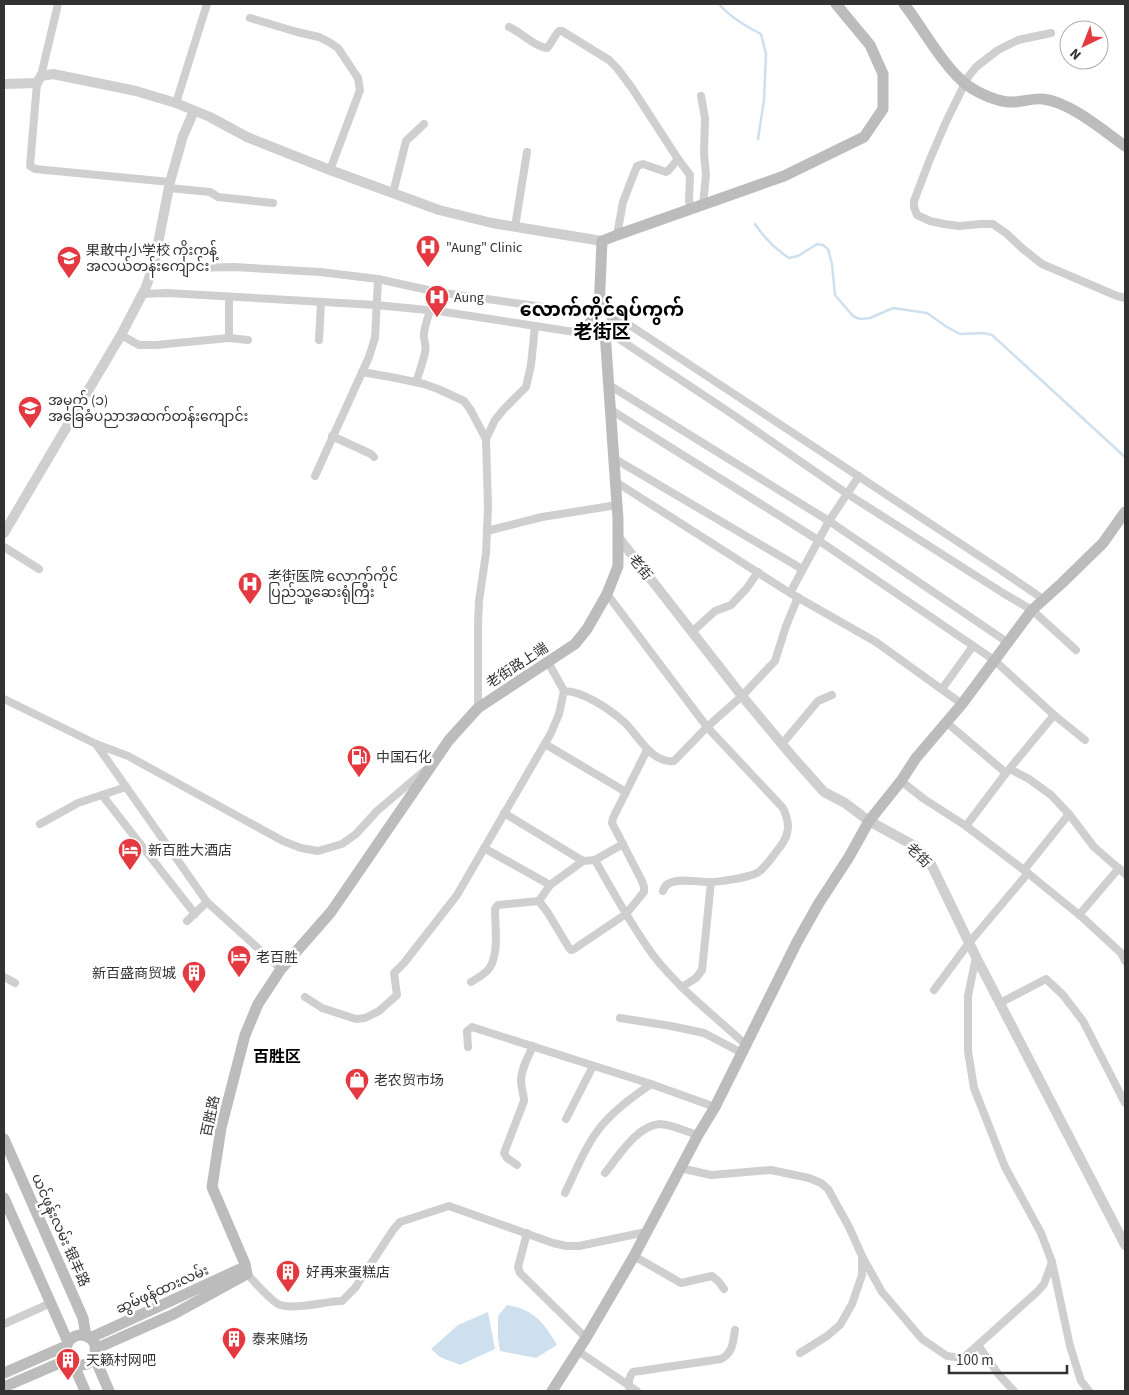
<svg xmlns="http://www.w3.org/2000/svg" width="1129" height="1395" font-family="'Source Sans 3','Noto Sans SC','Noto Sans Myanmar',sans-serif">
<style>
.water{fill:#cee0ed}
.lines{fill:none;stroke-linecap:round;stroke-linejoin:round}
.stream{stroke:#cee0ed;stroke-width:2.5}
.minor{stroke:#cfcfcf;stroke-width:8}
.tertiary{stroke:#cfcfcf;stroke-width:10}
.secondary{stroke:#bcbcbc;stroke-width:11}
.labels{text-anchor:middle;stroke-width:5;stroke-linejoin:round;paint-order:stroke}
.poi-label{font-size:14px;fill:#323232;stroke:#fff;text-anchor:start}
.street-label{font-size:14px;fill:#323232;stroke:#fff}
.quarter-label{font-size:16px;font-weight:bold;fill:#000;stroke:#fff}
.district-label{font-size:19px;font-weight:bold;fill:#000;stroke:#fff}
</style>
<rect width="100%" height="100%" fill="#fff"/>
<g class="water">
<path d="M507 1305C534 1309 544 1323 557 1345L536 1358 500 1351 498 1339V1316Z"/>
<path d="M488 1312 495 1349 460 1365 440 1357 431 1349 458 1325Z"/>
</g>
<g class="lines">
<g class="stream">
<path d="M719 4C730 17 745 26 761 34L766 54 764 100 758 139"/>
<path d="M755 224C765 239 774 248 789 258L798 256 817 244 823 245 828 249 832 264 835 295 853 316 860 319 870 318 893 308 927 313 947 327 960 334 983 333 992 335 1125 457"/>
</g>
<g class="minor">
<path d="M250 18 297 32 319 37 329 42 338 48 358 78 360 90 330 170"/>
<path d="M509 27C521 32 535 47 547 48 552 43 554 36 559 31H562L609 60 617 68 632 88 678 159 690 175 689 200 691 209"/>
<path d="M1051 33 1018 40 998 50 976 67 968 77 946 122 930 159 914 201V207L917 215 930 221 944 224 959 226 981 224H993L1007 234 1023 249 1042 264 1117 296 1125 298"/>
<path d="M41 76 58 4"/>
<path d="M37 83 30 166 35 169 170 182"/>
<path d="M701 96 705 118 704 153 706 175 703 204"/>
<path d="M176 103 207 4"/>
<path d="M169 188 210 192 218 197 273 203"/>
<path d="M393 193 406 141 424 124"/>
<path d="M515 227 527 152"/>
<path d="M617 235 623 202 637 166 643 164 666 172 668 171 678 159"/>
<path d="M154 264 191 268 234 267 320 272 378 279 437 292 593 314"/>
<path d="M142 294 167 293 376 305 438 311 581 333 595 330"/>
<path d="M613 317 625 322 999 569 1043 599"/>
<path d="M607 331 732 414 846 493 1003 593 1032 610 1076 650"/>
<path d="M121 335 139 345H156L229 338 248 340"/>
<path d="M229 338V297"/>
<path d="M319 340 321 302"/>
<path d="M362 372 396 378 424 384 438 389 464 401 470 409 486 439 488 507 486 553 479 601 478 625V708"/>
<path d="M416 382C419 373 423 363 425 352 427 346 423 340 424 333 426 319 432 306 437 292"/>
<path d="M609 385 829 521 1007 642"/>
<path d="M611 410 818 540 994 660 1054 715 1085 740"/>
<path d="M332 436 371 454 374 457"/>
<path d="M486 439 495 420 504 409 526 387 531 365 535 326"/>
<path d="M615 459 802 569"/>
<path d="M315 476 369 357 375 338 378 279"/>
<path d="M616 482 790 593 876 642 962 704"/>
<path d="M487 531 542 517 617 505"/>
<path d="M4 547 39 569"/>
<path d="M790 593 829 521 859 476"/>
<path d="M607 594 707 727 783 808C790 823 790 834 780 847 774 854 765 869 757 873 746 878 720 882 708 882 696 882 680 878 670 883 666 884 664 888 663 891"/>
<path d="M692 632 715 611 731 605 747 588 758 572"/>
<path d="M548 662 564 691C583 691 609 709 623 721 638 734 651 764 674 761L707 727 742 696 775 661 786 626 798 597"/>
<path d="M942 689 973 646"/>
<path d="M4 699 96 744 128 756 283 841 301 848 318 851 342 844 356 834 377 811 424 771"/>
<path d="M946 722 1006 773"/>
<path d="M96 744 207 902 281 969"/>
<path d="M545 744 626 792"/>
<path d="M782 744 818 701 832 695"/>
<path d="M1010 769 1029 779 1051 795 1069 814 1094 847 1125 874"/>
<path d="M901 781 924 799 966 826 1024 870 1083 918 1121 953 1125 961"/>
<path d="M102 795 195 914"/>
<path d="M504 813 583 861"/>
<path d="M40 824 78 803 126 787"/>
<path d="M966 826 1006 773 1054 715"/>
<path d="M484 848 550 885"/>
<path d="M595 860C613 892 631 925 653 955 679 989 715 1016 746 1045"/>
<path d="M1024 870 1069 814"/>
<path d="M539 901 548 913 569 948 571 950 574 949 626 914 644 892V887L642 881 612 823 613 818 647 750"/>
<path d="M539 901 550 885 583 861 595 860 623 844"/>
<path d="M1079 915 1119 868"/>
<path d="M187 921 207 902"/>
<path d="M976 957 968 996V1051L974 1088 1005 1167 1041 1233 1052 1262 1070 1346 1081 1381 1089 1391"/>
<path d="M4 977 15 983"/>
<path d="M471 982C476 979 483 975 487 971 500 958 495 927 495 909L498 905 539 901"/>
<path d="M682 987 696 978 702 970 711 882"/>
<path d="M934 990 969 943 1028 873"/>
<path d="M305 997 322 1008 356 1019 365 1018 379 1011 397 995 394 973 404 963 457 895 551 733 559 714 564 691"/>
<path d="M1000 1003 1046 979 1063 995 1083 1021 1125 1103"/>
<path d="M620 1018 671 1026 704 1033 742 1053"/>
<path d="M468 1047 467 1031 472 1027 651 1084 715 1107"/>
<path d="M566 1119 593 1066"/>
<path d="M517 1165 507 1158 504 1153 524 1101C524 1094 521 1088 521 1081 521 1069 528 1057 533 1046"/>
<path d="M680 1168 711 1175 771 1170 809 1178 821 1183 828 1189 849 1227 862 1256V1275L852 1304 840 1325 827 1336 800 1353"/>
<path d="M605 1173C618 1157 637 1125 660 1124 669 1124 688 1132 698 1135"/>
<path d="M565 1193C575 1173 583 1151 596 1133 610 1113 631 1098 651 1084"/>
<path d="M527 1233 518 1267 520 1273 586 1338"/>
<path d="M634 1256 681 1283 712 1276 719 1282 724 1289"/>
<path d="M863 1258 882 1292 922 1339 947 1356 963 1358 978 1345 999 1375 1014 1391"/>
<path d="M243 1272 247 1274C255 1282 269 1299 278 1304 291 1311 326 1301 342 1301L355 1288 393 1230 400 1222 449 1206 553 1243 566 1246H579L646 1232"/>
<path d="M4 1324 51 1303"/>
<path d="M978 1345 1038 1291 1044 1284 1052 1262"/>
<path d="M578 1351 637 1391"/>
<path d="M630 1391C628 1384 628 1378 633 1372L721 1359C733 1353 733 1342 735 1330"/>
</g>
<g class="tertiary">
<path d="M4 84 37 83 41 76 53 74 136 91 176 103 210 117 247 137 330 170 439 210 492 223 602 241"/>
<path d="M4 533 121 335 146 287 154 264 170 182 183 136 194 111"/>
<path d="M618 537 742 696 792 756 824 792 845 803 869 821 913 845 930 862 976 957 1125 1245"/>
</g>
<g class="secondary">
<path d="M904 4C922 27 935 53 956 75 959 78 963 82 967 85 978 93 999 103 1013 102 1023 102 1033 98 1043 99 1070 102 1104 131 1125 146"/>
<circle cx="602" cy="321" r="11"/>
<path d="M599 310 602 241 617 235 784 176 864 137 883 109V74L870 45 836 4"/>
<path d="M4 1139 83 1318 86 1336"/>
<path d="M4 1198 68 1342"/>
<circle cx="81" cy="1350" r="15"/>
<path d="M90 1338 240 1269"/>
<path d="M95 1349 174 1314 247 1274 245 1264 212 1187 221 1128 245 1035 258 1004 281 969 331 912 449 740 478 708 575 644 587 629 607 594 618 566V519L605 332"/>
<path d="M94 1356 109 1391"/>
<path d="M73 1363 85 1391"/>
<path d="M4 1373 66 1346"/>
<path d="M4 1387 69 1359"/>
<path d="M552 1391 586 1338 634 1256 698 1135 715 1107 797 942 819 903 849 857 869 821 901 781 916 758 962 704 1032 610 1062 583 1103 543 1125 512"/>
</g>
</g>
<defs>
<symbol id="hospital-pin" viewBox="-11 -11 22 30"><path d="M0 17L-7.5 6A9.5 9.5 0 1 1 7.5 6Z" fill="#e43940" stroke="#fff"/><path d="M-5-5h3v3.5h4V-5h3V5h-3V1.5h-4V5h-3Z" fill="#fff"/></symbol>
<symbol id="school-pin" viewBox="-11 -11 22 30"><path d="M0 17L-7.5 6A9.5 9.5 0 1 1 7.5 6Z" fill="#e43940" stroke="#fff"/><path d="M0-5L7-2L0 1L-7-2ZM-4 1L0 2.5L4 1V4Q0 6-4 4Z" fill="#fff"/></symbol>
<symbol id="fuel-pin" viewBox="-11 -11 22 30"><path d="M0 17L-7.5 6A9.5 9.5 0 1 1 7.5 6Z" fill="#e43940" stroke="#fff"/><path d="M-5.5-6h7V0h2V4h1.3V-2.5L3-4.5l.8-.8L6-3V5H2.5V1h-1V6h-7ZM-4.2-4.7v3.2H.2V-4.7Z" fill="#fff"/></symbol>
<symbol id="hotel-pin" viewBox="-11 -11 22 30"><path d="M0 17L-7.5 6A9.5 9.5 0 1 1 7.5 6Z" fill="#e43940" stroke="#fff"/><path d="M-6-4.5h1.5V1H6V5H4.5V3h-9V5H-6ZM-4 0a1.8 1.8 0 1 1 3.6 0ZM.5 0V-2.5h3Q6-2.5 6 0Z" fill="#fff"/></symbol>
<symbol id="building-pin" viewBox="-11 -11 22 30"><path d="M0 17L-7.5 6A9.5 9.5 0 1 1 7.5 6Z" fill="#e43940" stroke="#fff"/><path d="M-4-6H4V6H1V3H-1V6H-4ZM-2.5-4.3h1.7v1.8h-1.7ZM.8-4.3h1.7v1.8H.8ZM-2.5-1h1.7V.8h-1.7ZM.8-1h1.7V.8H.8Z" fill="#fff"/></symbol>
<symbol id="shop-pin" viewBox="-11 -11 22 30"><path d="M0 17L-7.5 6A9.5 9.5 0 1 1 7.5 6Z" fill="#e43940" stroke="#fff"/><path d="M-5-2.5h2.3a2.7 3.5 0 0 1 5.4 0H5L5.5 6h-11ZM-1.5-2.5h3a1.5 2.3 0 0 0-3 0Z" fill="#fff"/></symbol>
</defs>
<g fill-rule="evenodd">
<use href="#hospital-pin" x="414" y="233" width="28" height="38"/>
<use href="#school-pin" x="55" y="244" width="28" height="38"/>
<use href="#hospital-pin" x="423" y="283" width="28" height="38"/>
<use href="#school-pin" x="16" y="394" width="28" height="38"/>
<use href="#hospital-pin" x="236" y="570" width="28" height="38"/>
<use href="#fuel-pin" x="345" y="743" width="28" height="38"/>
<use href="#hotel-pin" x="116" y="836" width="28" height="38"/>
<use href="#hotel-pin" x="225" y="943" width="28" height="38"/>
<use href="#building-pin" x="180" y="959" width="28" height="38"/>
<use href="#shop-pin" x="343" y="1066" width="28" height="38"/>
<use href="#building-pin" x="274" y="1258" width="28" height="38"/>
<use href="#building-pin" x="220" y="1325" width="28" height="38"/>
<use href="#building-pin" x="54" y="1346" width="28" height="38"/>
</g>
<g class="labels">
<g class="poi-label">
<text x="446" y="252">"Aung" Clinic</text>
<text x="86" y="255">果敢中小学校 ကိုးကန့်<tspan x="86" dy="16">အလယ်တန်းကျောင်း</tspan></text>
<text x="454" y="302">Aung</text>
<text x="48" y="405">အမှတ် (၁)<tspan x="48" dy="16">အခြေခံပညာအထက်တန်းကျောင်း</tspan></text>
<text x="268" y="581">老街医院 လောက်ကိုင်<tspan x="268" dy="16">ပြည်သူ့ဆေးရုံကြီး</tspan></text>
<text x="376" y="762">中国石化</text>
<text x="148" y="855">新百胜大酒店</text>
<text x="256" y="962">老百胜</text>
<text x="176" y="978" text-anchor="end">新百盛商贸城</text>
<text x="374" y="1085">老农贸市场</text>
<text x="306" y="1277">好再来蛋糕店</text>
<text x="252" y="1344">泰来赌场</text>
<text x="86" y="1365">天籁村网吧</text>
</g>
<g class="street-label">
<text transform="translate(641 567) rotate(52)" y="5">老街</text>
<text transform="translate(517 665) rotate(-33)" y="5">老街路上端</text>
<text transform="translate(919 855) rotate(45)" y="5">老街</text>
<text transform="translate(210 1116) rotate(-78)" y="5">百胜路</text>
<text transform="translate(61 1230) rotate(66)" y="5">ယင်ဖုန်းလမ်း 银丰路</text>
<text transform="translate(162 1289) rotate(-24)" y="5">ဆွမ်ဖုန်ထားလမ်း</text>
</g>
<g class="quarter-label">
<text x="277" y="1062">百胜区</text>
</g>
<g class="district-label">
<text x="602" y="316">လောက်ကိုင်ရပ်ကွက်<tspan x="602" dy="22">老街区</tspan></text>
</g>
</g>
<rect width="1129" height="1395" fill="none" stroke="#323232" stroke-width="10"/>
<g transform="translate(1084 45) rotate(223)"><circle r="24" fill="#ffffff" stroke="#adadad"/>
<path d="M0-4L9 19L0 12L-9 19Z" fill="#e43940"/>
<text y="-8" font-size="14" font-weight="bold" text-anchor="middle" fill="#323232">N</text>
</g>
<path d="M949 1365v8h118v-8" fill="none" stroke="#323232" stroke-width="2.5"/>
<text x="956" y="1365" font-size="15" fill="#323232" stroke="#ffffff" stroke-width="4" paint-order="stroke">100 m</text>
</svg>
